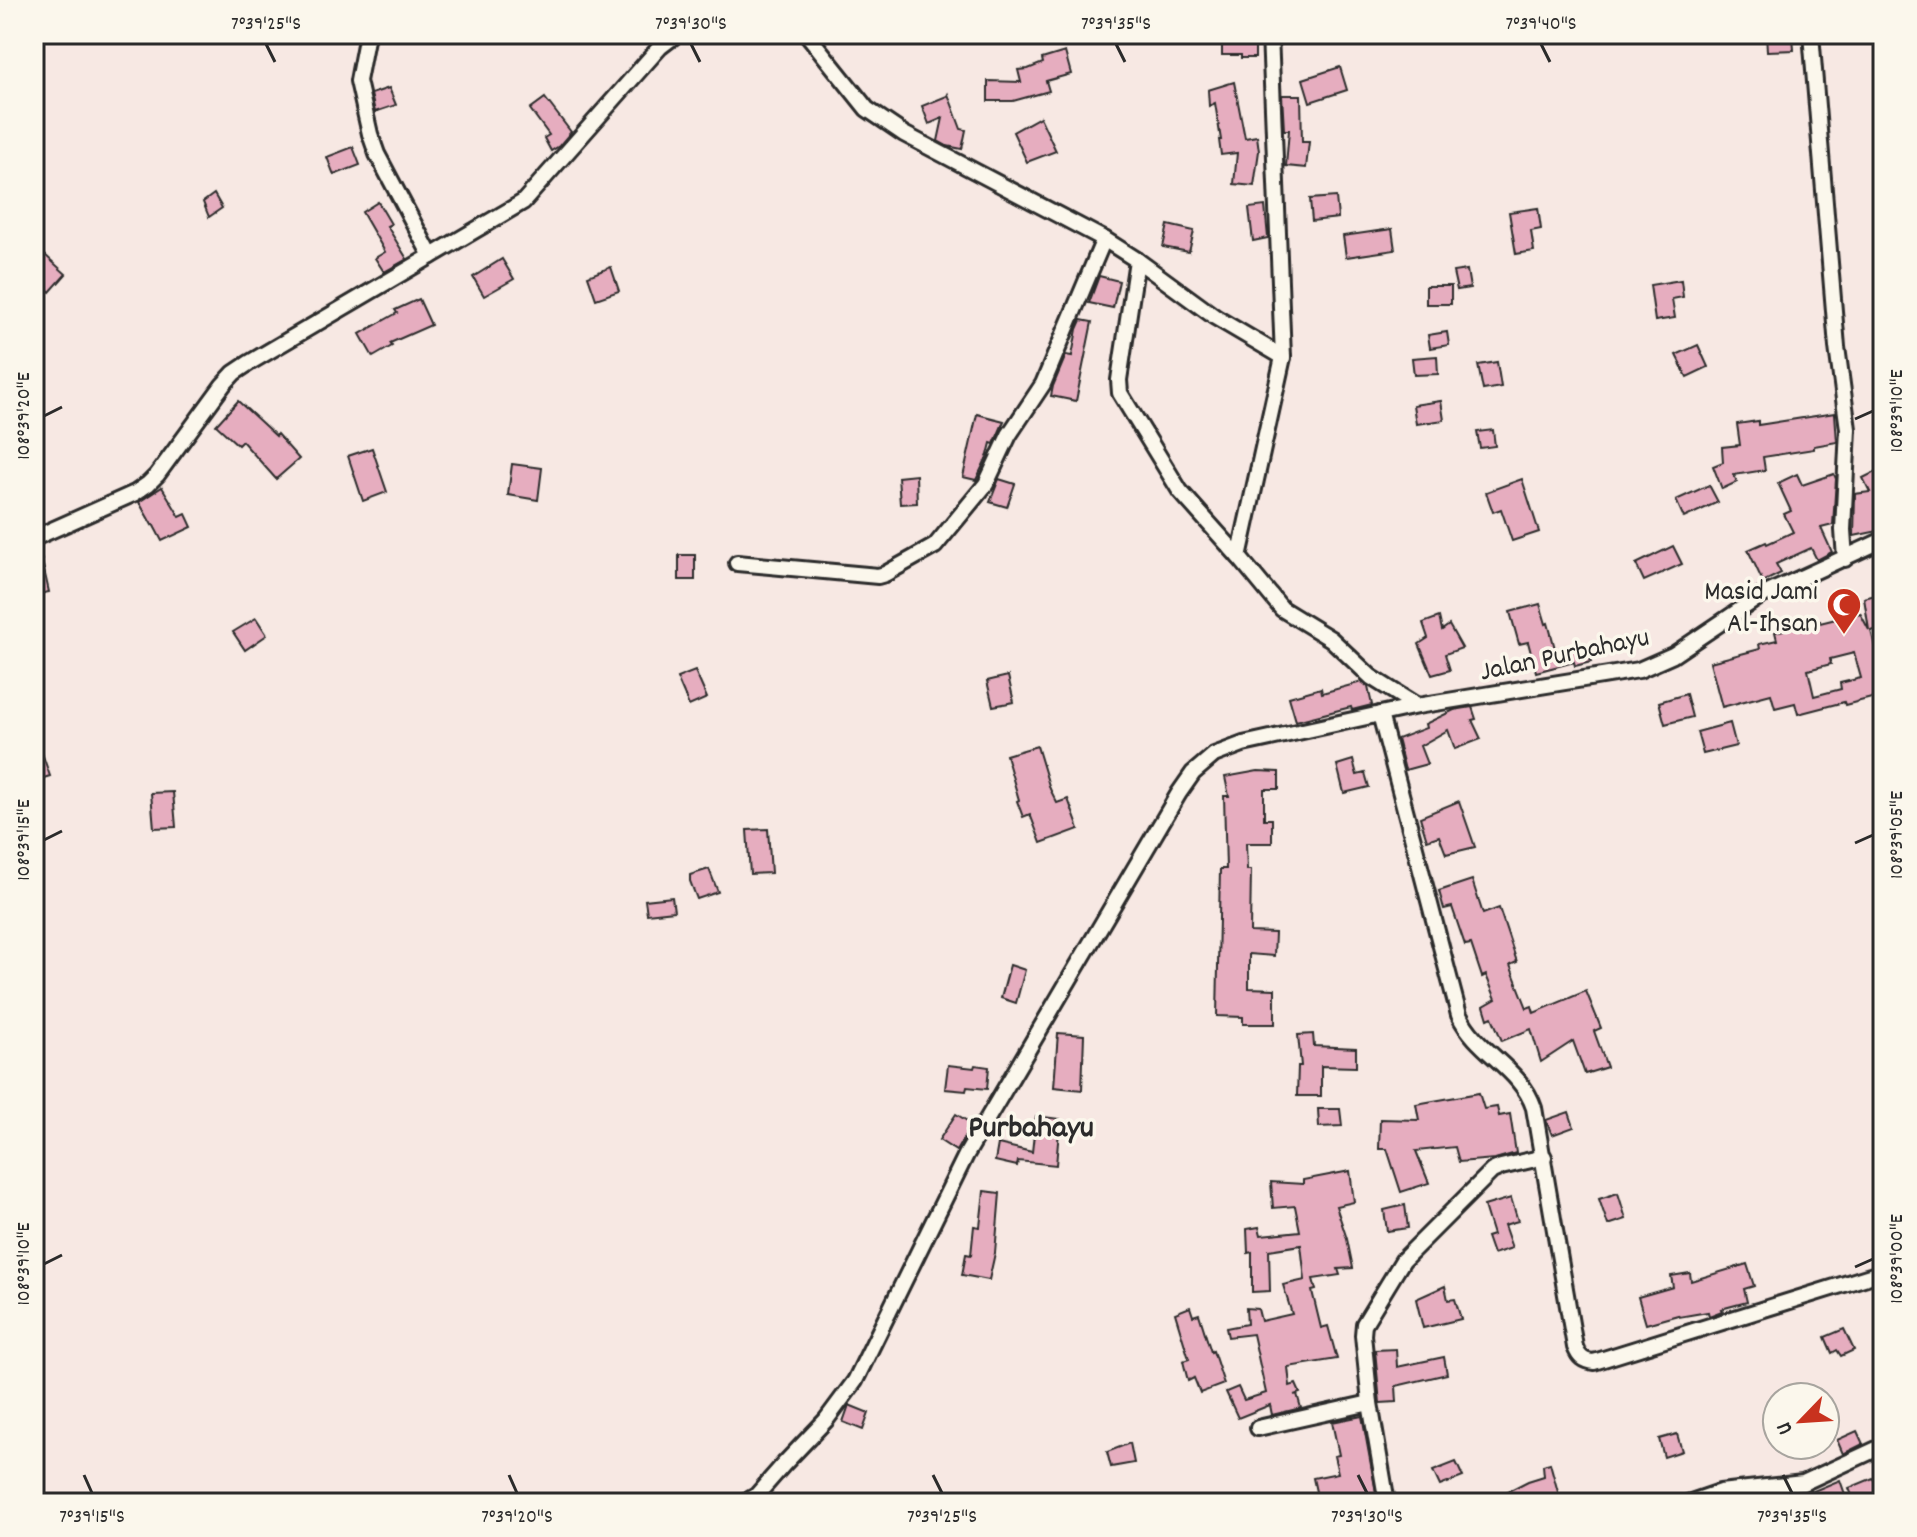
<svg xmlns="http://www.w3.org/2000/svg" width="1917" height="1537" font-family="Dekko,sans-serif">
<style>
.building{fill:#e6adbf;stroke:#2b2b2b;stroke-width:2;fill-rule:evenodd}
.lines{fill:none;stroke-linecap:round;stroke-linejoin:round}
.street-casing{stroke:#2b2b2b;stroke-width:20}
.street{stroke:#fbf7ec;stroke-width:14}
.ticks{fill:none;stroke:#2b2b2b;stroke-width:3}
.labels{text-anchor:middle;stroke-width:7;stroke-linejoin:round;paint-order:stroke}
.poi-label{font-size:28px;fill:#2b2b2b;stroke:#fbf7ec;text-anchor:end}
.street-label{font-size:28px;fill:#2b2b2b;stroke:#fbf7ec}
.quarter-label{font-size:32px;font-weight:bold;fill:#2b2b2b;stroke:#fbf7ec}
.neatline{fill:none;stroke:#2b2b2b;stroke-width:3}
.ticks-label{font-size:20px;text-anchor:middle;fill:#2b2b2b}
</style>
<rect width="100%" height="100%" fill="#f7e8e3"/>
<filter id="ink" filterUnits="userSpaceOnUse"><feTurbulence type="fractalNoise" baseFrequency=".0125" numOctaves="2"/><feDisplacementMap in="SourceGraphic" scale="16" xChannelSelector="R" yChannelSelector="G"/><feConvolveMatrix kernelMatrix="1 2 1 2 8 2 1 2 1" color-interpolation-filters="sRGB"/></filter>
<g filter="url(#ink)">
<g class="building">
<path d="M1241 34H1255V58H1241V55H1222V35Z"/>
<path d="M1766 34H1793L1794 50 1767 51Z"/>
<path d="M1065 52 1071 74 1046 81 1049 91 1013 101H988V81L1021 82 1018 70 1028 69 1043 63 1042 59Z"/>
<path d="M1340 67 1347 90 1310 102 1303 79Z"/>
<path d="M1234 82 1245 138 1257 136 1259 151 1254 186 1234 184 1237 153 1221 155 1219 140H1221L1215 103 1209 106 1208 90Z"/>
<path d="M389 88 396 105 375 112 371 94Z"/>
<path d="M948 94 961 129 966 130 962 149 947 146 938 141 943 118 929 124 922 106 947 96Z"/>
<path d="M1282 95H1301L1302 142H1309L1306 168 1286 166 1289 130H1284Z"/>
<path d="M545 98 571 132 559 146 551 151 544 138 549 135 530 109Z"/>
<path d="M1040 117 1056 151 1027 162 1013 132Z"/>
<path d="M353 147 360 165 334 175 327 157Z"/>
<path d="M214 194 222 208 209 217 203 202Z"/>
<path d="M1336 197 1338 218 1312 221 1310 199Z"/>
<path d="M378 202 391 224 387 226 407 259 384 272 375 258 385 252 362 212Z"/>
<path d="M1265 206 1268 238 1253 241 1249 208Z"/>
<path d="M1538 208 1541 229 1531 231 1534 251 1516 254 1509 212Z"/>
<path d="M1168 225 1194 231 1189 252 1163 247Z"/>
<path d="M1392 229 1395 250 1346 257 1343 236Z"/>
<path d="M34 245 66 274 50 292 34 276Z"/>
<path d="M502 259 514 279 484 296 473 277Z"/>
<path d="M611 267 619 291 596 299 588 276Z"/>
<path d="M1467 270 1470 288 1457 290 1453 272Z"/>
<path d="M1099 276 1119 281 1113 308 1089 303Z"/>
<path d="M1681 280 1683 297 1672 299 1675 318 1655 321 1650 285Z"/>
<rect x="1426" y="286" width="25" height="18"/>
<path d="M419 299 431 325 390 343 392 346 373 357 360 334 397 313 395 310Z"/>
<path d="M1081 320 1092 322 1076 401 1051 396 1053 386 1066 355 1072 356 1077 329Z"/>
<path d="M1447 332 1449 345 1430 348 1428 335Z"/>
<path d="M1698 345 1708 367 1687 377 1676 355Z"/>
<path d="M1437 356 1438 374 1414 375 1412 358Z"/>
<path d="M1497 362 1501 387 1483 390 1478 365Z"/>
<path d="M238 401 276 436 277 434 299 459 276 479 242 441 238 445 216 425Z"/>
<path d="M1441 401 1444 420 1416 424 1413 405Z"/>
<path d="M1835 413 1837 442 1814 446V449L1763 457 1765 470 1734 475 1737 482 1722 489 1713 466 1723 462 1722 447 1740 445 1737 424 1758 421V425Z"/>
<path d="M977 414 1004 421 994 444 991 443 988 455 976 480 963 477Z"/>
<path d="M1493 430 1495 446 1480 448 1477 432Z"/>
<path d="M372 448 387 492 363 501 348 456Z"/>
<path d="M512 464 542 468 538 500 508 495Z"/>
<path d="M1883 468V530L1854 536 1855 494 1870 492 1863 478Z"/>
<path d="M1797 474 1802 485 1834 474 1836 479 1833 525 1821 528 1832 552 1817 560 1811 548 1776 564 1781 573 1763 582 1748 550 1766 542 1767 544 1793 532 1784 514 1791 511 1778 483Z"/>
<path d="M916 475 917 503 900 504 898 477Z"/>
<path d="M999 479 1015 484 1007 507 990 502Z"/>
<path d="M1522 479 1539 532 1512 541 1501 509 1493 512 1486 492Z"/>
<path d="M1709 485 1718 502 1684 518 1676 500Z"/>
<path d="M162 487 180 517 186 514 192 527 162 541 153 524 152 525 139 502Z"/>
<path d="M1673 546 1682 564 1644 581 1636 564Z"/>
<path d="M40 552 49 592 34 595V553Z"/>
<rect x="679" y="555" width="16" height="25"/>
<path d="M1883 593V628L1871 631 1883 678V695L1845 705 1844 702 1798 714 1795 703 1775 708 1771 694 1722 707 1710 662 1760 649 1759 644 1777 640 1775 632 1820 621V623L1860 613 1869 630 1864 598ZM1854 653 1861 678 1840 683 1841 689 1814 696 1808 670 1831 664 1830 659Z"/>
<path d="M1540 604 1546 624 1548 623 1556 652 1586 645 1591 662 1575 666 1574 662 1536 672 1528 642 1519 644 1510 612Z"/>
<path d="M1439 617 1442 630 1449 625 1462 648 1445 654 1450 670 1432 675 1419 644 1428 638 1423 623Z"/>
<path d="M256 618 267 635 245 650 233 632Z"/>
<path d="M695 671 707 698 689 706 677 678Z"/>
<path d="M1008 676 1014 702 993 706 987 681Z"/>
<path d="M1362 682 1368 687 1372 705 1352 710 1351 707 1296 721 1289 697 1321 688 1322 693Z"/>
<path d="M1686 694 1692 717 1665 724 1659 702Z"/>
<path d="M1472 707 1476 719 1472 720 1481 739 1455 749 1448 730 1420 746 1427 764 1405 770 1397 739 1426 728 1425 724 1454 710Z"/>
<path d="M1730 723 1736 746 1703 754 1697 732Z"/>
<path d="M34 736H36L50 776 34 781Z"/>
<path d="M1037 746 1050 789 1057 803 1068 799 1079 829 1041 843 1030 814 1023 817 1017 801 1019 800 1006 755Z"/>
<path d="M1353 760 1357 775 1365 773 1369 787 1344 793 1337 765Z"/>
<path d="M1258 771 1279 772V789H1264V819H1272V843H1246L1247 870H1251L1250 932 1275 933 1274 956 1249 954V988L1275 989V1024H1243V1017L1217 1016 1220 869H1226L1224 796H1229L1225 777Z"/>
<path d="M173 792 176 827 154 828 151 793Z"/>
<path d="M1459 801 1475 847 1446 854 1439 836 1427 840 1420 817Z"/>
<path d="M768 829 771 873 750 874 747 830Z"/>
<path d="M709 869 718 892 697 899 690 881V875Z"/>
<path d="M1472 880 1483 914 1499 908 1517 962 1510 965 1527 1008 1532 1006 1534 1013 1586 991 1601 1028 1594 1031 1607 1067 1585 1074 1573 1041 1541 1062 1531 1029 1502 1041 1492 1017 1488 1019 1484 1006 1496 999 1486 975 1482 977 1471 944 1465 945 1452 907 1444 909 1439 891Z"/>
<path d="M672 897 674 911 647 914 645 900Z"/>
<path d="M1010 965 1025 970 1016 1003 1001 998Z"/>
<path d="M1058 1033 1084 1035 1082 1090 1054 1087Z"/>
<path d="M1313 1034 1314 1046 1356 1048V1067L1321 1066V1096H1297L1298 1066H1301L1298 1035Z"/>
<path d="M948 1065 974 1068 975 1065 989 1067 987 1089 967 1087 966 1091 945 1089Z"/>
<path d="M1479 1093 1484 1109 1497 1107 1499 1116 1510 1114 1516 1153 1495 1159 1459 1162 1455 1147 1416 1151 1429 1183 1401 1192 1387 1149H1379L1380 1119 1419 1120 1416 1104Z"/>
<path d="M1318 1109H1340L1342 1126 1319 1127Z"/>
<path d="M1569 1112 1574 1127 1552 1135 1546 1120Z"/>
<path d="M956 1114 972 1124 956 1151 939 1140Z"/>
<path d="M1036 1116 1060 1119 1056 1165 1018 1161 1017 1166 995 1161 998 1144 1032 1152Z"/>
<path d="M1350 1171 1354 1202 1336 1206 1347 1239 1353 1268 1338 1269 1340 1275 1313 1279 1316 1290 1312 1291 1321 1328 1328 1326 1337 1359 1288 1367 1290 1386 1296 1384 1300 1393 1294 1395 1297 1394 1301 1408 1272 1415 1270 1405 1238 1418 1226 1392 1238 1387 1244 1400 1266 1393 1253 1334 1228 1337 1226 1328 1247 1324 1246 1308 1258 1309 1261 1321 1292 1314 1283 1285 1305 1280 1301 1245 1269 1250 1270 1291 1252 1292V1252L1248 1253 1247 1229 1259 1227 1261 1235 1300 1231 1295 1206 1273 1208 1271 1182 1303 1184V1180Z"/>
<path d="M984 1191 1000 1193 995 1253 989 1280 962 1275 966 1254 971 1255 974 1226 980 1227Z"/>
<path d="M1618 1193 1626 1219 1608 1225 1599 1199Z"/>
<path d="M1511 1198 1518 1221 1504 1225 1512 1248 1493 1254 1487 1237 1493 1235 1484 1206Z"/>
<path d="M1405 1205 1408 1228 1387 1231 1384 1210Z"/>
<path d="M1747 1264 1754 1286 1744 1289 1747 1302 1721 1309 1722 1311 1709 1316 1708 1312 1679 1317 1678 1315 1646 1324 1638 1297 1673 1287 1671 1276 1690 1273 1691 1281Z"/>
<path d="M1445 1286 1448 1300 1455 1299 1461 1319 1423 1328 1416 1299Z"/>
<path d="M1190 1307 1193 1316 1199 1314 1211 1352 1213 1351 1224 1384 1200 1393 1194 1378 1188 1381 1183 1361 1189 1359 1175 1313Z"/>
<path d="M1844 1329 1854 1350 1841 1356 1837 1350 1832 1353 1825 1337Z"/>
<path d="M1396 1349 1397 1367 1444 1357 1447 1374 1396 1386 1397 1402 1380 1403 1375 1350Z"/>
<path d="M849 1405 869 1413 863 1430 843 1422Z"/>
<path d="M1362 1416 1378 1503H1343L1341 1496 1318 1501 1313 1478 1338 1473 1334 1456 1339 1455 1332 1422Z"/>
<path d="M1857 1431 1863 1444 1843 1454 1837 1440Z"/>
<path d="M1677 1434 1682 1451 1664 1457 1659 1439Z"/>
<path d="M1130 1443 1134 1463 1111 1467 1107 1452Z"/>
<path d="M1456 1462 1463 1477 1440 1486 1433 1471Z"/>
<path d="M1550 1463 1561 1503H1547L1546 1497 1535 1501 1533 1495 1518 1503H1485L1528 1481 1544 1476 1543 1465Z"/>
<path d="M1883 1477V1493L1855 1503 1849 1488 1873 1478 1874 1480Z"/>
<path d="M1840 1480 1847 1500 1840 1503H1785Z"/>
</g>
<g class="lines">
<defs>
<g id="street">
<path d="M367 34 358 81 370 134 377 154 431 256"/>
<path d="M807 34 867 109 904 134 1104 239 1137 260 1215 317 1283 357 1239 557 1282 609 1331 639 1371 677 1417 706"/>
<path d="M1270 34 1283 357"/>
<path d="M1811 34 1837 347 1848 429 1843 530 1845 559"/>
<path d="M1137 260 1119 380 1120 393 1180 491 1239 557"/>
<path d="M34 538 135 493 148 484 157 475 223 385 234 373 249 363 523 202 660 47 677 34"/>
<path d="M737 563 878 576 885 574 935 546 986 484 1009 435 1043 384 1104 239"/>
<path d="M1380 714 1459 1015C1477 1053 1521 1068 1534 1108L1575 1347C1579 1357 1583 1361 1594 1362L1883 1272"/>
<path d="M1258 1428 1370 1403"/>
<path d="M1386 1497 1370 1403 1363 1335 1364 1324 1403 1260 1492 1171 1501 1167 1544 1157"/>
<path d="M744 1503 756 1496 784 1464 826 1420 855 1381 966 1155 1179 793 1193 773 1214 755 1243 744 1417 706 1639 670 1673 655 1759 597 1883 540"/>
<path d="M1688 1503 1720 1492 1803 1483 1883 1446"/>
</g>
</defs>
<use href="#street" class="street-casing"/>
<use href="#street" class="street"/>
</g>
</g>
<path class="ticks" d="M266 44 275 62M691 44 700 62M1116 44 1125 62M1541 44 1550 62M44 416 62 407M1855 419 1873 411M44 840 62 831M1855 843 1873 835M44 1264 62 1255M1855 1267 1873 1259M84 1475 92 1493M509 1475 517 1493M933 1475 942 1493M1358 1475 1367 1493M1783 1475 1792 1493"/>
<defs>
<symbol id="mosque-pin" viewBox="-11 -11 22 30"><path d="M0 17L-7.5 6A9.5 9.5 0 1 1 7.5 6Z" fill="#c8321e" stroke="#fbf7ec"/><path d="M3.5-4.9A6 6 0 1 0 3.5 4.9A5 5 0 1 1 3.5-4.9Z" fill="#fff"/></symbol>
</defs>
<g fill-rule="evenodd">
<use href="#mosque-pin" x="1824" y="585" width="40" height="54"/>
</g>
<g class="labels">
<g class="poi-label">
<text x="1818" y="599">Masid Jami<tspan x="1818" dy="32">Al-Ihsan</tspan></text>
</g>
<g class="street-label">
<text transform="translate(1564 652) rotate(-12)" y="10">Jalan Purbahayu</text>
</g>
<g class="quarter-label">
<text x="1031" y="1136">Purbahayu</text>
</g>
</g>
<rect width="1917" height="1537" fill="none" stroke="#fbf7ec" stroke-width="88"/>
<g transform="translate(1801 1421) rotate(245)"><circle r="38" fill="#fbf7ec" stroke="#a8a59f" stroke-width="2"/>
<path d="M0-6L14 30L0 20L-14 30Z" fill="#c8321e"/>
<text y="-12" font-size="22" font-weight="bold" text-anchor="middle" fill="#2b2b2b">U</text>
</g>
<rect x="44" y="44" width="1829" height="1449" class="neatline"/>
<g class="ticks-label">
<text x="266" y="29">7°39'25"S</text>
<text x="691" y="29">7°39'30"S</text>
<text x="1116" y="29">7°39'35"S</text>
<text x="1541" y="29">7°39'40"S</text>
<text transform="translate(1895 411) rotate(-90)" y="7">108°39'10"E</text>
<text transform="translate(22 416) rotate(-90)" y="7">108°39'20"E</text>
<text transform="translate(1895 835) rotate(-90)" y="7">108°39'05"E</text>
<text transform="translate(22 840) rotate(-90)" y="7">108°39'15"E</text>
<text transform="translate(1895 1259) rotate(-90)" y="7">108°39'00"E</text>
<text transform="translate(22 1264) rotate(-90)" y="7">108°39'10"E</text>
<text x="92" y="1522">7°39'15"S</text>
<text x="517" y="1522">7°39'20"S</text>
<text x="942" y="1522">7°39'25"S</text>
<text x="1367" y="1522">7°39'30"S</text>
<text x="1792" y="1522">7°39'35"S</text>
</g>
</svg>
